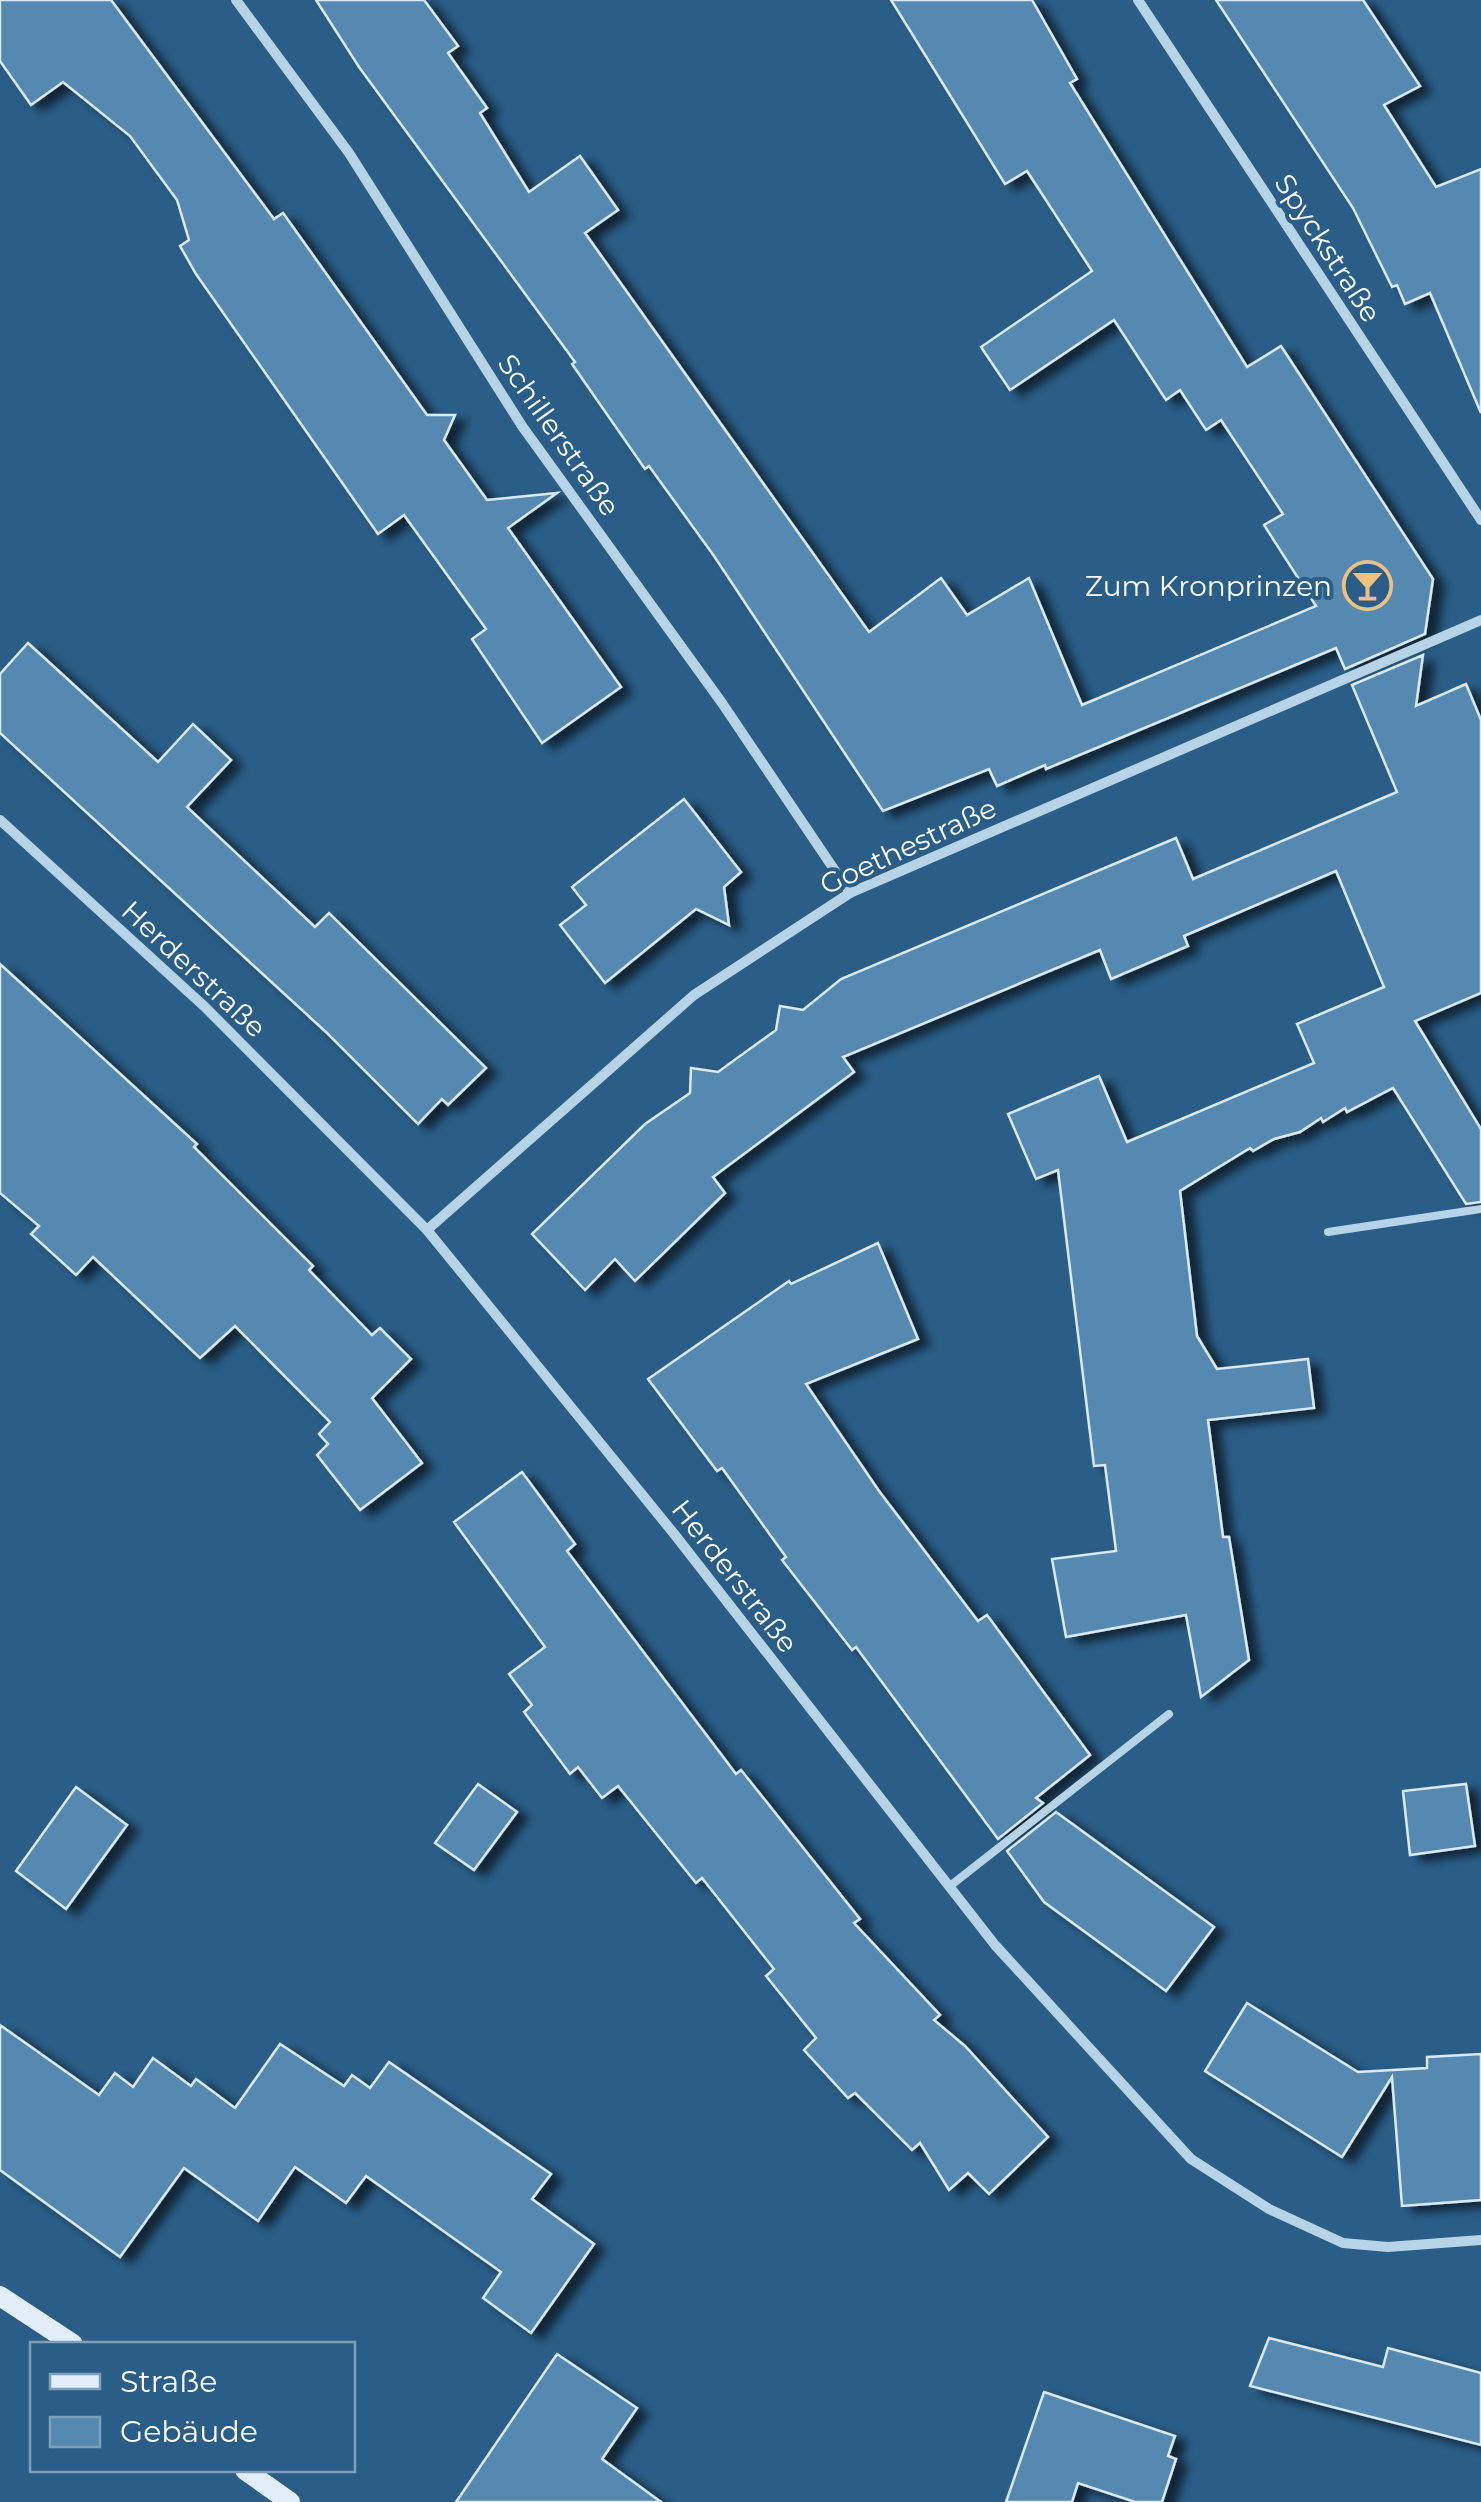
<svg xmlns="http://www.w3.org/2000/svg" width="1481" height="2502" font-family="Montserrat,sans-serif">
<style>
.building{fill:#5689b1;stroke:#daebf7;stroke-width:2.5;filter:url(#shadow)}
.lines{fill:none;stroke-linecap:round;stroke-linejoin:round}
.lane{stroke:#b7d3e8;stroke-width:8}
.street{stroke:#b7d3e8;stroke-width:10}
.secondary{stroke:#e1edf8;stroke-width:20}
.labels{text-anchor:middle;stroke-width:8;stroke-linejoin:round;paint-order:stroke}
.street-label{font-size:28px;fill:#fff;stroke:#2a5e88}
.poi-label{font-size:28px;fill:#fff;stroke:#2a5e88;text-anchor:end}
</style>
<defs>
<filter id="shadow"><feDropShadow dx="11" dy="6" stdDeviation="5" flood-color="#0009"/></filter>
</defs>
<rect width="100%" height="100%" fill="#2a5e88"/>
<g class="building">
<path d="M0 0H111L274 219 283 213 427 415H455L444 440 487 500 557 493 508 528 621 687 542 743 472 639 486 629 404 515 378 534 196 274 180 246 189 240 177 200 130 136 63 82 31 105 0 61Z"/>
<path d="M316 0H424L458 46 448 53 487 108 480 113 529 192 580 156 618 210 585 233 869 632 941 578 967 615 1029 578 1082 705 1316 606 1264 525 1283 514 1221 420 1206 430 1180 390 1166 400 1114 320 1010 390 981 347 1092 271 1027 171 1005 184 891 0H1032L1077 79 1070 83 1247 367 1281 346 1433 579 1425 634 1345 669 1336 648 1046 769 1045 765 997 786 989 769 883 811 714 556 649 466 645 469 572 364 575 362 359 67Z"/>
<path d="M1216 0H1363L1420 86 1384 105 1436 187 1481 169V413L1430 293 1405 304 1397 285 1392 287 1353 208Z"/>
<path d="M28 643 158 762 193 724 231 760 187 807 315 927 329 913 486 1068 448 1105 442 1099 418 1124 327 1033 0 733V674Z"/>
<path d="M1423 655 1416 706 1466 684 1481 720V993L1415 1021 1481 1129V1202L1466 1204 1393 1088 1347 1112 1345 1108 1323 1122 1321 1118 1300 1132 1274 1139 1253 1151 1250 1148 1180 1191 1197 1336 1217 1369 1308 1359 1314 1408 1208 1420 1223 1537H1229L1249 1660 1201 1697 1186 1615 1066 1637 1052 1559 1116 1551 1105 1465 1094 1466 1058 1170 1036 1179 1008 1114 1099 1076 1127 1142 1314 1063 1297 1024 1384 987 1336 871 1184 936 1188 946 1111 979 1100 950 843 1057 854 1072 713 1177 725 1193 635 1281 615 1259 585 1290 532 1234 645 1124 690 1093 691 1068 718 1072 776 1030 780 1006 803 1010 841 979 1176 838 1193 879 1397 792 1352 685Z"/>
<path d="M684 799 741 872 724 887 729 925 696 909 605 983 560 925 586 905 572 887Z"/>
<path d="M0 964 197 1144 194 1147 313 1266 309 1270 372 1335 380 1328 411 1359 372 1398 422 1463 360 1510 317 1455 328 1444 319 1434 330 1422 235 1326 200 1358 93 1257 76 1275 31 1234 39 1226 0 1193Z"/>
<path d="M878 1243 918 1339 806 1384 879 1491 978 1621 987 1615 1090 1755 1036 1798 1043 1803 998 1839 856 1647 852 1650 782 1560 786 1557 722 1468 717 1471 648 1379 789 1281 791 1284Z"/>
<path d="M522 1472 575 1544 567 1551 736 1774 741 1770 860 1919 854 1923 940 2015 934 2020 965 2046 1048 2137 989 2194 968 2173 949 2190 920 2143 912 2150 855 2093 848 2098 804 2050 816 2038 766 1976 774 1969 702 1878 696 1883 618 1786 602 1798 578 1767 570 1774 524 1712 532 1705 509 1674 545 1647 454 1522Z"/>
<path d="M478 1784 517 1812 474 1870 435 1843Z"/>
<path d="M1466 1784 1475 1846 1410 1855 1403 1791Z"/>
<path d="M76 1787 127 1825 66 1909 16 1871Z"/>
<path d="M1056 1812 1214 1927 1166 1991 1044 1902 1007 1851Z"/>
<path d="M1247 2003 1358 2072 1427 2068V2057L1481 2054V2200L1402 2206 1392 2077 1342 2157 1205 2071Z"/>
<path d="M0 2025 99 2095 115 2073 133 2087 153 2058 191 2086 196 2079 235 2108 280 2044 344 2086 352 2075 370 2088 389 2062 551 2174 532 2199 594 2244 531 2333 483 2298 501 2272 366 2176 346 2203 295 2167 258 2221 184 2168 120 2257 0 2170Z"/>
<path d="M1269 2338 1383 2367 1388 2348 1481 2373V2445L1250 2386Z"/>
<path d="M557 2354 637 2408 602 2459 661 2502H456Z"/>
<path d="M1044 2392 1175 2436 1168 2456 1176 2459 1162 2502H1135L1078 2483 1072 2502H1006Z"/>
</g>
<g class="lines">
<g class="lane">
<path d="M1328 1232 1481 1209"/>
<path d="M950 1886 1169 1714"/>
</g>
<g class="street">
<path d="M236 0 349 153 522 426 722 703 850 893"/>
<path d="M1138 0 1481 520"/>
<path d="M0 820 205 1007 427 1230 675 1535 995 1945 1191 2159 1269 2209 1343 2243 1388 2247 1481 2240"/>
<path d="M427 1230 694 995 850 893 1481 620"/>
</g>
<g class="secondary">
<path d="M0 2296 73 2344"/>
<path d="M245 2470 290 2502"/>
</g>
</g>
<defs>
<symbol id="bar-ring" viewBox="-11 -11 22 22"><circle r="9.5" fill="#2a5e88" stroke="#efc17e" stroke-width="1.5"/><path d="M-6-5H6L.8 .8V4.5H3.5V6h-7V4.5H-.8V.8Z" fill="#efc17e"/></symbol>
</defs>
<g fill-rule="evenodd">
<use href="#bar-ring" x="1340" y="558" width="55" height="55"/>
</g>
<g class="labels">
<g class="street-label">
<text transform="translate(1328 248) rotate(57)" y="10">Spyckstraße</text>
<text transform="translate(559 435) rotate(55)" y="10">Schillerstraße</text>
<text transform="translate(908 846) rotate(-25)" y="10">Goethestraße</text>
<text transform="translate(194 969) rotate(43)" y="10">Herderstraße</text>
<text transform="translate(735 1576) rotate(52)" y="10">Herderstraße</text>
</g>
<g class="poi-label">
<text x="1332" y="596">Zum Kronprinzen</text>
</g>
</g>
<rect x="30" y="2342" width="325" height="130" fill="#2a5e88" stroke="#7f9eb8" stroke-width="2.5"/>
<rect x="50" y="2374" width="50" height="15" fill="#e1edf8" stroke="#7f9eb8" stroke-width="2.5"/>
<text x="120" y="2392" font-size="30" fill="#ffffff">Straße</text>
<rect x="50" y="2417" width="50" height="30" fill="#5689b1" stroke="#7f9eb8" stroke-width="2.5"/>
<text x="120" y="2442" font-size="30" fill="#ffffff">Gebäude</text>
</svg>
